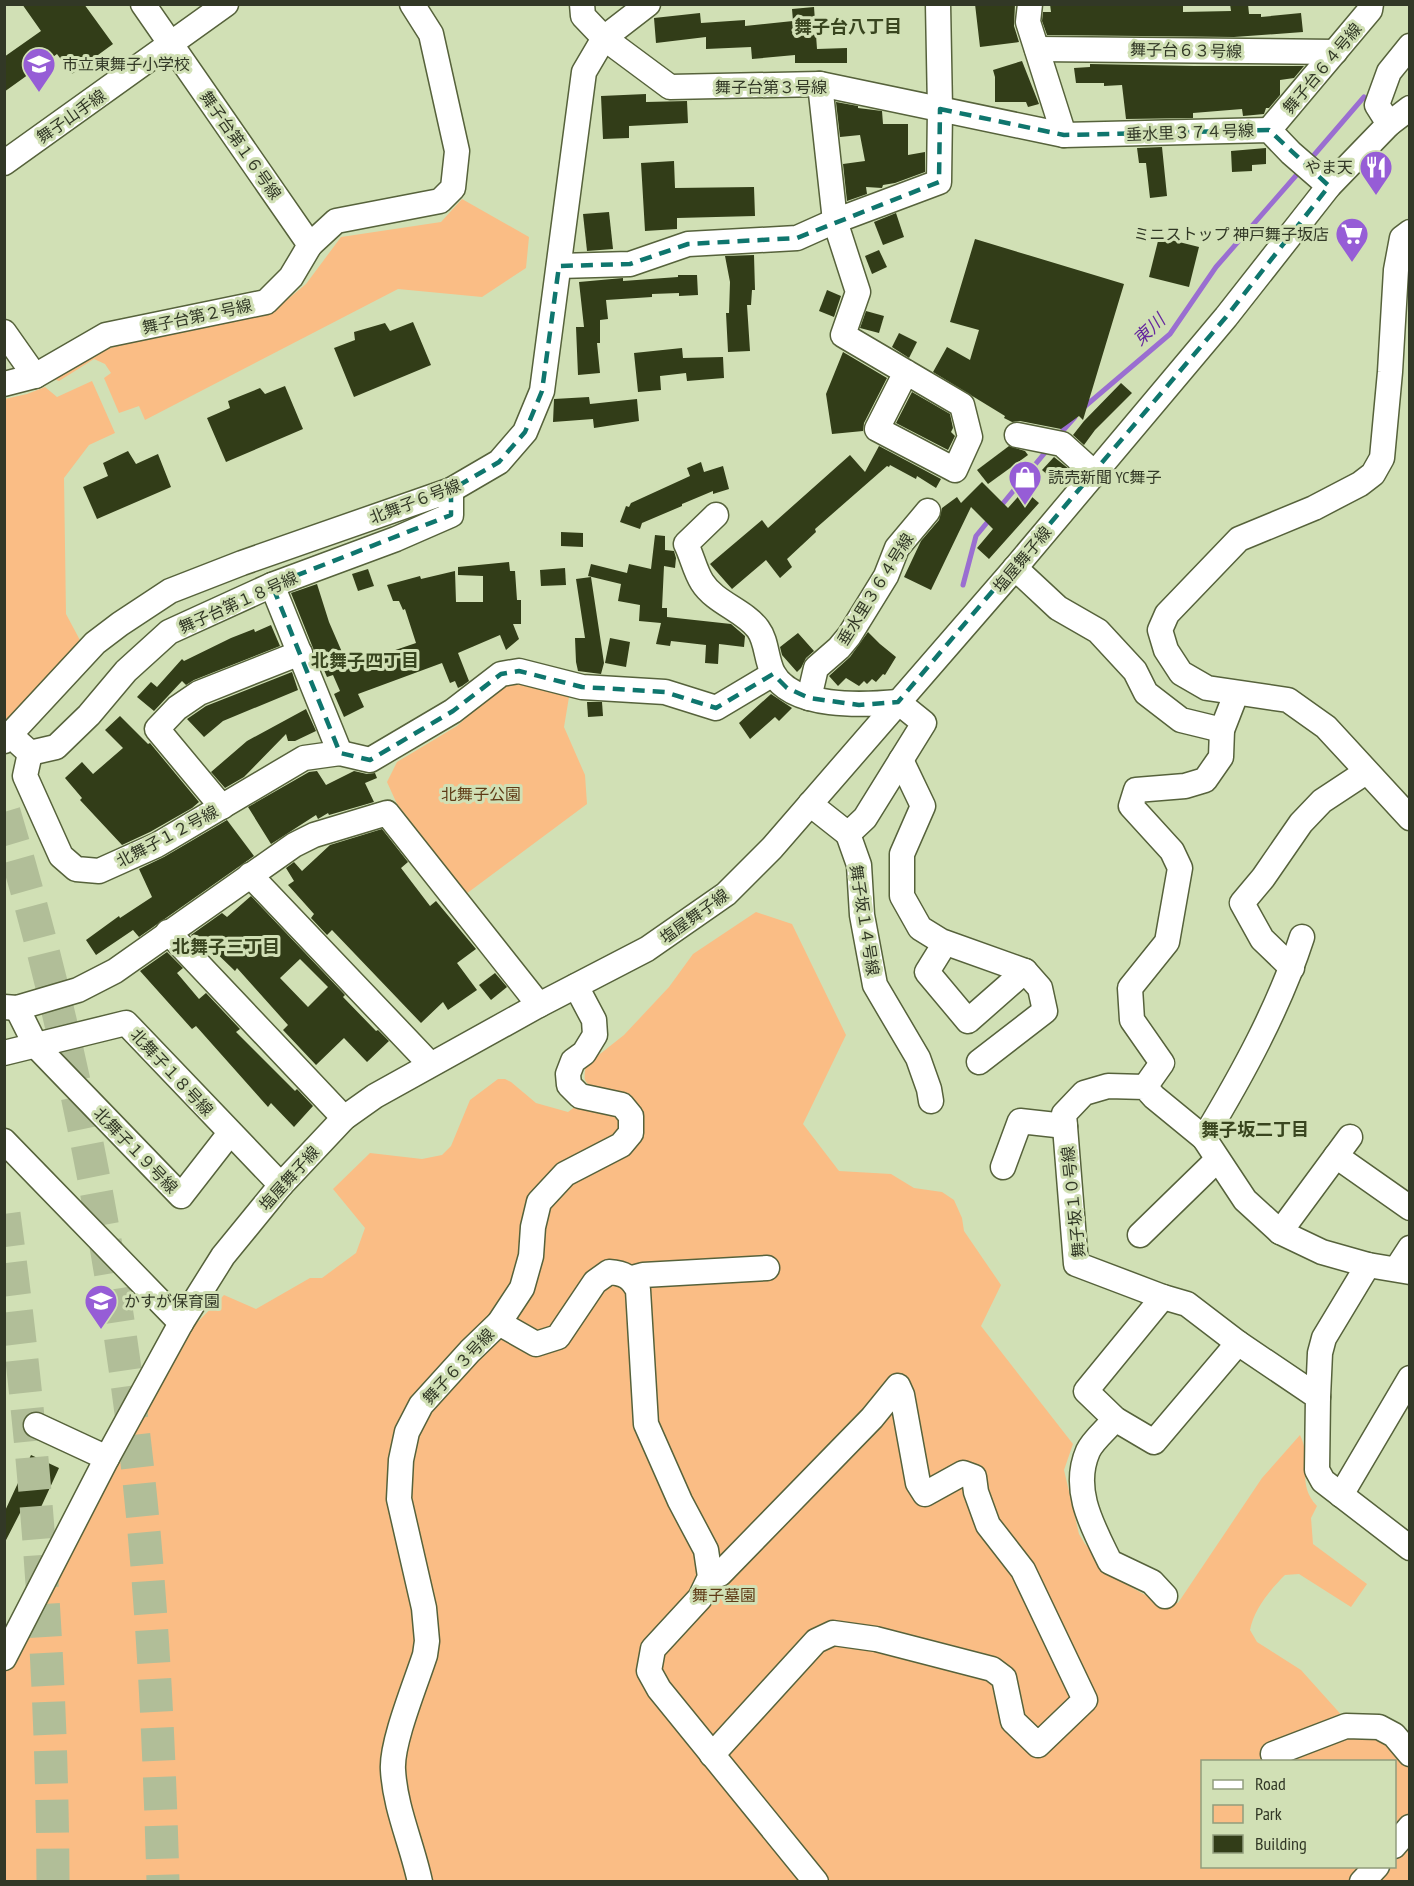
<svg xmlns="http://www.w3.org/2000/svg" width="1414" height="1886" font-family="'PT Sans Narrow','Noto Sans JP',sans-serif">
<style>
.green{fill:#fabd85}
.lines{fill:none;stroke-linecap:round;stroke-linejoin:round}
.stream{stroke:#9a6ed1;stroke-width:5}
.building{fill:#323d18;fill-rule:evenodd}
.highway-tunnel{stroke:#b1be98;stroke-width:33;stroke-dasharray:33 16;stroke-linecap:butt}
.minor-casing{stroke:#56623b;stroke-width:27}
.minor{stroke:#fff;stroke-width:24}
.marked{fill:none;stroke:#0f766e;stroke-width:4.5;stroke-dasharray:12 8;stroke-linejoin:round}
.labels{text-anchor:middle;stroke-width:6;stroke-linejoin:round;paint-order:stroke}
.street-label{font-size:16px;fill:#323826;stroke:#d1e0b5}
.poi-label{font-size:16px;fill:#323826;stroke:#d1e0b5;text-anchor:start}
.park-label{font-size:16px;fill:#5f3b16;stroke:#d1e0b5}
.neighbourhood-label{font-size:18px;font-weight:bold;fill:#39451f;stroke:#d1e0b5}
.water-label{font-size:18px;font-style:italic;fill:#66299e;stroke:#d1e0b5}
</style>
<rect width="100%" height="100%" fill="#d1e0b5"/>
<g class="green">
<path d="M462 199 529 237 526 268 482 297 398 289 145 420 139 406 119 413 104 378 111 373 105 364 94 359 59 381 54 379 101 350 277 308 306 284 341 237 441 222Z"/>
<path d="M92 381 115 433 89 445 64 478 66 614 82 644 5 721V399L27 394 45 387 57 397Z"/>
<path d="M505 683H515L569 697 564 727 585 775 587 804 466 894 397 804 387 782 397 762 457 726Z"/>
<path d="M756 912 792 924 846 1035 803 1124 839 1171 891 1174 914 1188 942 1192 954 1200 962 1218 964 1231 1001 1285 981 1326 1073 1444 1064 1470 1079 1534 1085 1544 1124 1583 1147 1596 1178 1603 1262 1478 1300 1435C1313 1461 1295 1483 1317 1506L1311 1518 1313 1544 1367 1584 1351 1607 1299 1574 1285 1575C1270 1590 1254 1609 1250 1630L1257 1642 1301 1670 1345 1719 1388 1736 1409 1763V1816L1395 1836 1394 1762H1202V1866L1368 1867V1881H5L4 1675 158 1376 183 1337 224 1295 256 1309 310 1278H322L356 1253 365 1228 333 1189 370 1153 422 1159 442 1155 451 1146 470 1100 498 1079H505L511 1082 536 1103 568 1112 596 1091C584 1081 583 1082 586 1065L624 1035 669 987 693 954Z"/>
<path d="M1409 1836V1881L1371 1882 1385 1867 1394 1866 1395 1857Z"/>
</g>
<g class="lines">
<g class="stream">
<path d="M1308 162 1364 97"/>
<path d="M1083 408 1170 334 1216 267 1300 171"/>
<path d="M1059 435 1075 417"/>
<path d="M1000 507 1048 449"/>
<path d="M963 585 976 536 990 519"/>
</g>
</g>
<g class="building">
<path d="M22 4H84L113 44 72 74 57 54 4 92V57L41 31Z"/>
<path d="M975 4H1015L1014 26 1019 42 980 47Z"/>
<path d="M1050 4H1183V12L1231 11 1230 4H1248L1249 14H1261V17L1301 13 1303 32 1234 37 1047 35 1042 21 1043 12H1051Z"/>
<path d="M814 7 817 49 847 48V63H795V55L752 59 751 47 706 49V37L656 43 654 18 700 13 701 23 745 20V26L793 21 792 9Z"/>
<path d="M1022 61 1039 104 1028 107 1026 102H995V77L993 70Z"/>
<path d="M1090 64 1194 66H1304L1294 78 1280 80V95L1269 108H1266L1264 114 1243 116 1242 109 1193 113V118L1126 119 1122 85 1104 86V83H1076L1074 68 1090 67Z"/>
<path d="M646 94V102L687 101 688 123 629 126V138L603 139 601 96Z"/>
<path d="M836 102 858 106V108L882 111 883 124H908V155L925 152V172L895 183 883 185 882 188 866 187 867 194 847 201 843 164 865 161 860 135 840 137Z"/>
<path d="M1162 147 1167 196 1150 198 1146 163H1139L1137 148Z"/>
<path d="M1266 148V164L1252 165V171L1232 172 1231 151Z"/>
<path d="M674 161 675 188 754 187 755 216 677 218V229L645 231 641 163Z"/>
<path d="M609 212 613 249 587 251 583 214Z"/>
<path d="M896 213 904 237 883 245 874 222Z"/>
<path d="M1159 237 1199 247 1189 287 1149 277Z"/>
<path d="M975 239 1124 284 1083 420 1079 416 1061 429 1020 421 1012 422 1004 418 1005 416 933 372 947 347 970 360 979 330 950 322Z"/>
<path d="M879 250 887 267 872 274 865 256Z"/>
<path d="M754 255 755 290H752L751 305H747L750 351 728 352 726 313H729L730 282 725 256Z"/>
<path d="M678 275H697L698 295 679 296V293L652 294V297L606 300 608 319 600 320V343H597L600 373 578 375 576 327H584L579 282 623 278V281L678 277Z"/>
<path d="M827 290 841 296 834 317 819 311Z"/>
<path d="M866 311 884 316 879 333 860 328Z"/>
<path d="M413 322 431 365 354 397 334 348 355 340 354 332 385 323 390 331Z"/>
<path d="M899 333 917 342 909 358 892 347Z"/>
<path d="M682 348 683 358 723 357 724 378 687 381 686 373 660 376 661 390 638 392 634 353Z"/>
<path d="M843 352 887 378 864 423 863 431 832 434 826 394Z"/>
<path d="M1121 383 1132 393 1095 430 1084 445 1073 435 1084 421Z"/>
<path d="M285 386 303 429 226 462 207 418 230 408 228 401 260 388 265 394Z"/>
<path d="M912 392 950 414 953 428 951 432 955 436 948 450 896 423Z"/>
<path d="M589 397 590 404 637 399 639 421 594 428 593 419 553 422 554 399Z"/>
<path d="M879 446 941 479 936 488 917 476 916 479 890 465 889 467 887 466 815 529 816 532 787 559 792 567 780 578 766 560 732 589 710 564 762 520 768 528 850 455 865 472Z"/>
<path d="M1009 446 1025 451 1028 455 988 484 977 470Z"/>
<path d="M128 451 136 464 158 454 171 487 97 519 83 487 108 476 103 463Z"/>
<path d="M1054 457 1069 469 1057 483 1042 470Z"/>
<path d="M701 462 704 472 723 466 729 489 713 494V491L682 504V506L642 523 640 529 620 522 626 506 629 507 631 503 690 476 687 468Z"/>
<path d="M982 482 1008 508 1024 490 1039 503 989 559 977 548 993 529 971 507 931 590 904 577 921 541 939 520 942 508 957 497 961 503Z"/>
<path d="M561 532 583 533V547L561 546Z"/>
<path d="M655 535 665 536V550L674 551 676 558 675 568 664 566 662 608H667V617L731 624 745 636 744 647 719 644 718 664 705 663 706 645 671 641 670 646 656 644 661 623 639 621 640 605 618 601 621 584 588 576 591 564 627 573 629 564 651 569Z"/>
<path d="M509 562 510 571H515L517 600H521V624H513L519 639 506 650 500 635 458 653 469 681 462 686 458 688 455 681 450 683 442 663 358 694 364 707 344 717 334 694 340 691 333 675 327 677 321 663H319L291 593 317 584 329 622 348 666 416 643 405 609 403 610 399 601H393L387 585 420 576 421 579 455 571 456 602H483V576L458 575V567Z"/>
<path d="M565 568 566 585 541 586 540 570Z"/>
<path d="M368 569 374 586 358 591 352 574Z"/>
<path d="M591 577 604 663 601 674 578 671 576 662 575 638H585L576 579Z"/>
<path d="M271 625 280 646 194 680 186 685 182 681 154 711 137 697 151 682 157 687 182 659 184 661 231 638 254 629 255 632Z"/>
<path d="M868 632 880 644 896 657 885 675 883 674 876 682 872 679 867 684 864 681 859 686 846 678 838 686 829 676 850 657Z"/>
<path d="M798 633 814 651 806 658 801 668 797 672 782 655 780 647Z"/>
<path d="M610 638 630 642 626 667 605 663Z"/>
<path d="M292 672 298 690 223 721 204 737 187 719 206 706Z"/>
<path d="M771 694 792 708 779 721 775 717 750 739 739 723Z"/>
<path d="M587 702H602L603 716 588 717Z"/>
<path d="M306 709 316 731 295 741H288L286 734 244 777 225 788 211 772 247 741Z"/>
<path d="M120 716 148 744 150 743 199 802 192 808 150 832 122 845 80 800 82 798 65 778 82 762 93 774 123 748 105 730Z"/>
<path d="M317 771 326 785 354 771 367 774 375 773 377 778 365 783 374 802 329 815 328 813 318 819 316 815 271 844 248 807 309 772Z"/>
<path d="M227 820 254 856 139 937 133 930 96 955 86 940 119 916 120 918 152 897 139 869 164 857Z"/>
<path d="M382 829 408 862 401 868 430 906 436 901 476 949 457 963 477 990 448 1010 443 1002 421 1023 332 930 327 935 311 918 314 914 288 885 294 881 286 868 294 862 302 871 330 845Z"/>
<path d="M251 896 345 995 343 997 376 1031 378 1030 389 1041 367 1062 344 1038 316 1065 283 1030 288 1025 237 968 235 971 207 944 203 948 191 935 222 913 227 917ZM300 959 328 987 308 1007 280 978Z"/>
<path d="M167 952 183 968 177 973 199 999 206 993 240 1029 236 1032 295 1091 297 1089 313 1106 294 1127 271 1103 268 1107 196 1026 192 1029 140 971Z"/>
<path d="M495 973 507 987 491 1000 479 985Z"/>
<path d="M31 1455 59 1468 36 1518 21 1511 4 1544V1513Z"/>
</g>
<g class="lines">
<g class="highway-tunnel">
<path d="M4 812C58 990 97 1171 123 1355 149 1529 158 1706 163 1882"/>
<path d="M4 1214C34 1435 52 1658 53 1882"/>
</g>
<defs>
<g id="minor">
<path d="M143 4 310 245"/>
<path d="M582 4 583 16 604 38 670 87 820 84 1064 135 1269 130 1291 153 1329 186"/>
<path d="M1030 4 1028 22 1064 135"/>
<path d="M1037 49 1335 52"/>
<path d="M820 84 835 221 939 182 940 109 938 4"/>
<path d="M1389 124 1377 105 1389 72 1410 46"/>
<path d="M1269 130 1370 10 1371 4"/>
<path d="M4 163 226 4"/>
<path d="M1410 232 1402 238 1396 270 1390 372 1382 458 1373 474 1360 484 1314 508 1239 539 1167 614 1160 630 1166 650 1181 673 1207 688 1288 700 1326 727 1410 818"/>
<path d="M559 266 630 264 688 244 797 238 835 221 858 292 843 335 962 405 970 437 955 470 877 429 906 372"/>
<path d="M4 332 35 376"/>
<path d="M4 384 35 376 106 335 266 302 291 277 310 245 336 221 440 201 453 188 457 151 431 34 412 4"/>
<path d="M1017 435 1062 444 1094 473"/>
<path d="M716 515 686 544C692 556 695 571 702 582 715 603 744 610 758 629 767 641 766 660 773 673 792 709 864 705 898 702L924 723 865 818 848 834 810 804"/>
<path d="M1015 568 1058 608 1098 631 1135 671 1146 693 1181 720 1222 730"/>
<path d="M272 585 340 753"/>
<path d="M809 698 816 668 839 648 849 636 886 576 897 548 928 511"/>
<path d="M4 741 95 643 120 624 170 591 242 563 451 490 499 462 525 432 542 391 584 72 604 38 648 4"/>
<path d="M19 743 30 753 56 747 89 715 126 671 169 632 272 585 396 539 451 515V490"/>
<path d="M30 753 25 776 61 856 76 869 99 871 157 845 304 758 340 753 370 760 453 711 501 674 519 671 582 687 665 692 716 708 773 674"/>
<path d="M901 760 923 806 902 854V896L920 928 941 941 1025 971 1040 988 1045 1011 979 1062"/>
<path d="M222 807 157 729 177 708 199 693 300 653"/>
<path d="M848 834 859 865 862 915 875 985 918 1058 929 1089 931 1101"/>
<path d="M250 875 430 1064"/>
<path d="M168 932 344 1118"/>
<path d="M945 943 927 972 968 1021 1025 971"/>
<path d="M1292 968 1262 939 1242 903 1263 878 1301 823 1322 801 1366 772"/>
<path d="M4 1007 17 1008 78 990 115 971 294 845 314 835 387 813 539 1005"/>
<path d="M17 1008 36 1046 181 1196 230 1133"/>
<path d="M4 1053 126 1023 281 1185"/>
<path d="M1145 1087 1162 1063 1132 1020 1130 988 1167 942 1180 868 1172 851 1131 806 1136 790 1185 786 1205 780 1221 757 1222 730 1236 694"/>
<path d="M1204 1138C1242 1075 1279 1008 1302 937"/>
<path d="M4 1141 181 1323"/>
<path d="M1336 1156 1350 1137"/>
<path d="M1003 1167 1020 1121 1065 1126"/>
<path d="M1280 1232 1336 1156 1410 1208"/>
<path d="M1140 1235 1217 1160"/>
<path d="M1397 1268 1410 1248"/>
<path d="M1410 1272 1368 1265 1322 1252 1280 1232 1245 1200 1204 1138 1154 1097 1145 1087 1108 1086 1084 1093 1064 1114 1076 1264 1163 1297 1086 1391 1115 1419 1154 1442 1238 1343 1318 1397 1317 1470 1323 1481 1410 1548"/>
<path d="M632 1278 643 1275 767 1268"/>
<path d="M1163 1297 1187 1304 1238 1343"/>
<path d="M499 1323 536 1344 558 1337 595 1282 609 1272C624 1273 631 1277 638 1290L646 1424 680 1501 706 1550 710 1577 700 1598 653 1649 649 1671 659 1689 816 1882"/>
<path d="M1318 1397 1320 1353 1324 1338 1368 1265"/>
<path d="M1115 1419C1107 1429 1093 1440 1088 1451 1071 1490 1093 1527 1110 1562L1152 1582 1165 1596"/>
<path d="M36 1425 107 1458"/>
<path d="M1341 1495 1410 1378"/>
<path d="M710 1577 720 1574 872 1418 898 1386 902 1395 918 1483 925 1494 963 1473 974 1477 976 1492 988 1525 1023 1570 1085 1700 1038 1745 1013 1721 1004 1678 992 1669 876 1639 833 1633 816 1641 712 1755"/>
<path d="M4 1658 107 1458 181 1323 223 1256 281 1185 344 1118 375 1096 539 1005 647 949 726 894 772 848 1015 568 1226 317 1329 186 1389 124 1410 108"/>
<path d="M1273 1754 1346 1726 1379 1727 1394 1735 1410 1754"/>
<path d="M1394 1846 1410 1827"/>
<path d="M420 1882C412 1844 395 1808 393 1770 391 1743 416 1683 425 1655L427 1641 424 1608 399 1499 401 1460 407 1432 421 1405 470 1351 499 1323 522 1288 531 1256 533 1227 539 1202 565 1174 621 1145 631 1133V1116L622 1105 580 1096 569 1085 568 1074 573 1061 584 1053 595 1035 594 1020 576 986"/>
<path d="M1362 1882 1377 1866"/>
</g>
</defs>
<use href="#minor" class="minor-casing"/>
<use href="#minor" class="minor"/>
</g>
<path class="marked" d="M940 109 1064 135 1269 130 1329 186 1226 317 898 702 859 705 809 698 787 688 773 674 716 708 665 692 582 687 519 671 501 674 453 711 370 760 340 753 272 585 451 515V490L499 462 525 432 542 391 559 266 630 264 688 244 797 238 939 182Z"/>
<defs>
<symbol id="school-pin" viewBox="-11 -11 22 30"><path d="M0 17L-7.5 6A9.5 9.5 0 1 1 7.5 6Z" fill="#965dd6" stroke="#d1e0b5"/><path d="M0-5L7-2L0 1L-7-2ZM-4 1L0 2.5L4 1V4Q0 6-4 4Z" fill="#fff"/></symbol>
<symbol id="restaurant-pin" viewBox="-11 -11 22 30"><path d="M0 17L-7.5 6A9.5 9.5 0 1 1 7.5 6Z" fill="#965dd6" stroke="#d1e0b5"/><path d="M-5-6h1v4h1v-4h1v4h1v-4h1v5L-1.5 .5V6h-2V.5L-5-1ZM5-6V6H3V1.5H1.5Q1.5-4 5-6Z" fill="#fff"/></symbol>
<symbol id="supermarket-pin" viewBox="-11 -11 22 30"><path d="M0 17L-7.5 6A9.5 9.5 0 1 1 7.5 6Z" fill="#965dd6" stroke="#d1e0b5"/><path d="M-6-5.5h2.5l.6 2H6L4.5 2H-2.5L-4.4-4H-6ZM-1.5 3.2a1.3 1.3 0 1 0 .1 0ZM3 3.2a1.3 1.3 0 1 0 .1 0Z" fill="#fff"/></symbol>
<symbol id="shop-pin" viewBox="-11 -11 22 30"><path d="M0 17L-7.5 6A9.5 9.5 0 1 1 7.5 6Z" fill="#965dd6" stroke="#d1e0b5"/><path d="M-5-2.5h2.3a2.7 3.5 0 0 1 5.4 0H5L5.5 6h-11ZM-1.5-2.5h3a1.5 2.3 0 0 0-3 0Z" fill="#fff"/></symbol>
</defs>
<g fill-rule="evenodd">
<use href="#school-pin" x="20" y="45" width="38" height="52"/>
<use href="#restaurant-pin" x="1357" y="148" width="38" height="52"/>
<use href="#supermarket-pin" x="1333" y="215" width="38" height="52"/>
<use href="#shop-pin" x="1006" y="458" width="38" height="52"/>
<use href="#school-pin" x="82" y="1282" width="38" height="52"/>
</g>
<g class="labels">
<g class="street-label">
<text transform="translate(1186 50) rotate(1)" y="6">舞子台６３号線</text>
<text transform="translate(1322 68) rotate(-50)" y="6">舞子台６４号線</text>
<text x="771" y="93">舞子台第３号線</text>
<text transform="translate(71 116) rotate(-35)" y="6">舞子山手線</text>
<text transform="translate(1190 132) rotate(-2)" y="6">垂水里３７４号線</text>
<text transform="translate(241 145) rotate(55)" y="6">舞子台第１６号線</text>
<text transform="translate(197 316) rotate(-12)" y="6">舞子台第２号線</text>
<text transform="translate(415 501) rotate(-21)" y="6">北舞子６号線</text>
<text transform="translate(1022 559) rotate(-50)" y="6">塩屋舞子線</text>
<text transform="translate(875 589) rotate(-58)" y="6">垂水里３６４号線</text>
<text transform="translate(238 602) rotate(-24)" y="6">舞子台第１８号線</text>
<text transform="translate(167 836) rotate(-28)" y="6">北舞子１２号線</text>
<text transform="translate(694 916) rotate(-36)" y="6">塩屋舞子線</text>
<text transform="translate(865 920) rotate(81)" y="6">舞子坂１４号線</text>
<text transform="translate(172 1072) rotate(47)" y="6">北舞子１８号線</text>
<text transform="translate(136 1150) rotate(46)" y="6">北舞子１９号線</text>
<text transform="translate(289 1178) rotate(-48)" y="6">塩屋舞子線</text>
<text transform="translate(1073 1202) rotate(-96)" y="6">舞子坂１０号線</text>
<text transform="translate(458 1366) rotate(-47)" y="6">舞子６３号線</text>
</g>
<g class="poi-label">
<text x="62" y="70">市立東舞子小学校</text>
<text x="1353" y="173" text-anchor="end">やま天</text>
<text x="1329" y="240" text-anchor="end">ミニストップ 神戸舞子坂店</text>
<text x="1048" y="483">読売新聞 YC舞子</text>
<text x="124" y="1307">かすが保育園</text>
</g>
<g class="park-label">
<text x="481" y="800">北舞子公園</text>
<text x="724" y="1601">舞子墓園</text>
</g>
<g class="neighbourhood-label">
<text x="848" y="33">舞子台八丁目</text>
<text x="365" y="667">北舞子四丁目</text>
<text x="226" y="953">北舞子三丁目</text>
<text x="1255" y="1136">舞子坂二丁目</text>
</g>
<g class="water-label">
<text transform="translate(1149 330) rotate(-44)" y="6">東川</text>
</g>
</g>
<rect width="1414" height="1886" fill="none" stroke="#323826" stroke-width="12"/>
<rect x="1201" y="1760" width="195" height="108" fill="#d1e0b5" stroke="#919d7c" stroke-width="1.5"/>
<rect x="1213" y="1780" width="30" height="9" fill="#ffffff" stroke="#919d7c" stroke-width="1.5"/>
<text x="1255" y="1790" font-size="18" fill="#323826">Road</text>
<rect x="1213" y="1805" width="30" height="18" fill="#fabd85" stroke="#919d7c" stroke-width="1.5"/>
<text x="1255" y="1820" font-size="18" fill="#323826">Park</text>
<rect x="1213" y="1835" width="30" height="18" fill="#323d18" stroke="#919d7c" stroke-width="1.5"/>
<text x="1255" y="1850" font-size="18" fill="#323826">Building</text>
</svg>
